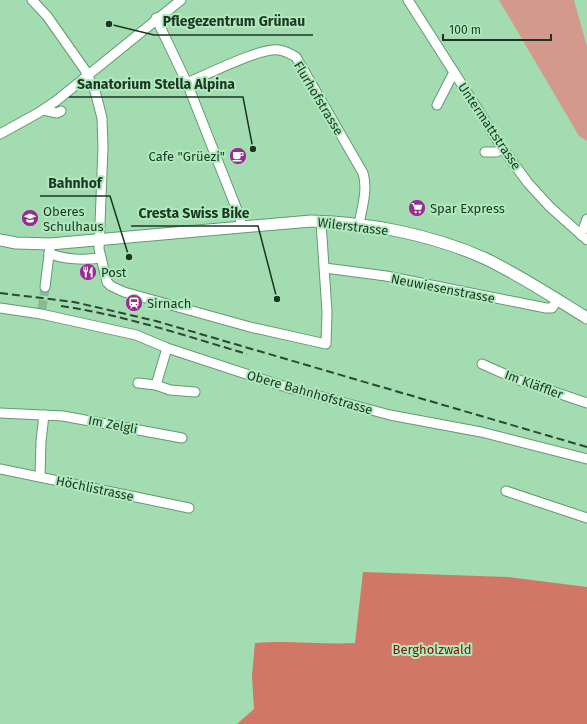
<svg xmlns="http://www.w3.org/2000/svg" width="587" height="724" font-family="'Fira Sans',sans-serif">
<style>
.green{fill:#d3998d}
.forest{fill:#d07766}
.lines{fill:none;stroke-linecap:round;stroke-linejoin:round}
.minor-tunnel{stroke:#87bb94;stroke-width:9;stroke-dasharray:9 4.5;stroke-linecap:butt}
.minor-casing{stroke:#629a70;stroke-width:11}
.major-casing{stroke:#629a70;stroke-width:13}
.minor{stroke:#fff;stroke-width:9}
.major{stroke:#fff;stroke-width:11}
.rail{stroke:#2c4834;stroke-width:2;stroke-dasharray:8 4;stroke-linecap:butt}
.labels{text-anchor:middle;stroke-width:4;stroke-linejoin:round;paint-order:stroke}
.street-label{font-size:13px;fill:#1d3524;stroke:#afeabd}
.poi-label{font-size:13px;fill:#1d3524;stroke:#afeabd;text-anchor:start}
.park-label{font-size:13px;fill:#801302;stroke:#afeabd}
.leader{fill:none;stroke:#1d3524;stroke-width:1.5}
.callout-dot{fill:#1d3524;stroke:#afeabd;stroke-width:1.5}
.callout-label{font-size:14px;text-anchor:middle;font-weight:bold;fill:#1d3524;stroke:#afeabd;stroke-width:4;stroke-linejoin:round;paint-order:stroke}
</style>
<rect width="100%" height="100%" fill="#a2dcb0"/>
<path class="green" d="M499 0H574L587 47V141L579 136Z"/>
<path class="forest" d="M363 572 508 577 587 587V724H237L254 709 252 676 255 643C289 640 322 645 355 643Z"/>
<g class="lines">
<path class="minor-tunnel" d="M42 309 45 287"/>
<defs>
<g id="minor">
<path d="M32 0 47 16 85 70 95 91 102 118 103 147 99 249 107 282 111 286 124 292 250 327 326 344 327 312 321 222"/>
<path d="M408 0 503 149 528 183 550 207 587 240"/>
<path d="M156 18 187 83 239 215 242 227"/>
<path d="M187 83C206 75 261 47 279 50 286 51 291 54 296 57L363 173C368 190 362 207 359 224"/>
<path d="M437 105 454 72"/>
<path d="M43 110 57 113 61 111"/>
<path d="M0 134 38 113 56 101 181 0"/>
<path d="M485 152H496L503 149"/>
<path d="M581 235 587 219"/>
<path d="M49 253C63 260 86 260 101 258"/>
<path d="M325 268 386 276 546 308H552L557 300"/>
<path d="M45 287 50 247"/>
<path d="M0 308 41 314 136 335 167 348 289 388 390 415 481 432 587 459"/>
<path d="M167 348 156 385 170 390 195 392"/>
<path d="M482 364 516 379 587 403"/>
<path d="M138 383 156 385"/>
<path d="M0 413 63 416 182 438"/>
<path d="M0 469 189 508"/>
<path d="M40 477 41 441 44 415"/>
<path d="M506 491 587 518"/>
</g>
<path id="major" d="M0 240 16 243 50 244 311 221C368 222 432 235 484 258 520 275 553 297 587 318"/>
</defs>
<use href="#minor" class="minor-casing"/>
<use href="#major" class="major-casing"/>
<use href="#minor" class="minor"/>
<use href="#major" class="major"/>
<g class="rail">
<path d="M0 293 74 302 156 321 587 447"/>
<path d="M61 306C124 315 186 336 247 354"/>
</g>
</g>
<defs>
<symbol id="cafe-disc" viewBox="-11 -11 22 22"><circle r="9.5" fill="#982d8f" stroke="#afeabd"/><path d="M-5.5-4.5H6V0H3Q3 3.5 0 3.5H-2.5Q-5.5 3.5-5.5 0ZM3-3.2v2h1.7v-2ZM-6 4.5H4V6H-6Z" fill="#fff"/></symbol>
<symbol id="supermarket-disc" viewBox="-11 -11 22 22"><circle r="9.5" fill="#982d8f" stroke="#afeabd"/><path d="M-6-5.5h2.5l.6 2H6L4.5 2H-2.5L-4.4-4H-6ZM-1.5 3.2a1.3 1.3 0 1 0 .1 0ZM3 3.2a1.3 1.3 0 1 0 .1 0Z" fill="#fff"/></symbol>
<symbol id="school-disc" viewBox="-11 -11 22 22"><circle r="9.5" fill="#982d8f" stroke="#afeabd"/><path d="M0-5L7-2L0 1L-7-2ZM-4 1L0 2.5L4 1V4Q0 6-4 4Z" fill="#fff"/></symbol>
<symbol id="restaurant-disc" viewBox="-11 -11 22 22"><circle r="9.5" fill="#982d8f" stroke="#afeabd"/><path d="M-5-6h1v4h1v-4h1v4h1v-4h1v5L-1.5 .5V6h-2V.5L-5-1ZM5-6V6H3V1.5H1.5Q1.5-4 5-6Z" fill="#fff"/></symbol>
<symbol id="station-disc" viewBox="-11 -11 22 22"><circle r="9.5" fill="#982d8f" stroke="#afeabd"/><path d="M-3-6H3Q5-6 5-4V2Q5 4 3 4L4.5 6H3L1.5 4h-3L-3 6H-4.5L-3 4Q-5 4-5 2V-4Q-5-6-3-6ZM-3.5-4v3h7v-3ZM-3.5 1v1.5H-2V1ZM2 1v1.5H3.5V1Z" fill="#fff"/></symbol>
</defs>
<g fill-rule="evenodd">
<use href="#cafe-disc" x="228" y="146" width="20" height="20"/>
<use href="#supermarket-disc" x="407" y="198" width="20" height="20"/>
<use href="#school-disc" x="20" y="208" width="20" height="20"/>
<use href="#restaurant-disc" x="78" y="262" width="20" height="20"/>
<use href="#station-disc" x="124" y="293" width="20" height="20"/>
</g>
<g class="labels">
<g class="street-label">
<text transform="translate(319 98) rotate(59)" y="5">Flurhofstrasse</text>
<text transform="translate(490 126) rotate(56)" y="5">Untermattstrasse</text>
<text transform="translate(353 226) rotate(7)" y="5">Wilerstrasse</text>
<text transform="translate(443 288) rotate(11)" y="5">Neuwiesenstrasse</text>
<text transform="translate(534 384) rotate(20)" y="5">Im Kläffler</text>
<text transform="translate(310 392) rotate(16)" y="5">Obere Bahnhofstrasse</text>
<text transform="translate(113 424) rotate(11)" y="5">Im Zelgli</text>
<text transform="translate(95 488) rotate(12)" y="5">Höchlistrasse</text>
</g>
<g class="poi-label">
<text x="225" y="161" text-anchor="end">Cafe "Grüezi"</text>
<text x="430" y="213">Spar Express</text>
<text x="43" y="216">Oberes<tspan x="43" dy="15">Schulhaus</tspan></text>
<text x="101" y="277">Post</text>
<text x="147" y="308">Sirnach</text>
</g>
<g class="park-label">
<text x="432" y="654">Bergholzwald</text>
</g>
</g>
<path class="leader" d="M109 24L154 35H313M253 149L243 97H69M129 257L110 196H40M277 299L258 226H131"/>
<g class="callout-dot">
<circle cx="109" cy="24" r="4"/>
<circle cx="253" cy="149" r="4"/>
<circle cx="129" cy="257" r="4"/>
<circle cx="277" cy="299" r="4"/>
</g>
<g class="callout-label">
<text x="234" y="26">Pflegezentrum Grünau</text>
<text x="156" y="89">Sanatorium Stella Alpina</text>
<text x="75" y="188">Bahnhof</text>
<text x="194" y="218">Cresta Swiss Bike</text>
</g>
<path d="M443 34v6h108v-6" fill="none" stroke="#1d3524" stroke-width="2"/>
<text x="449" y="34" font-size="12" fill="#1d3524" stroke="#afeabd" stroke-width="3" paint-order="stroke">100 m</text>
</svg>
